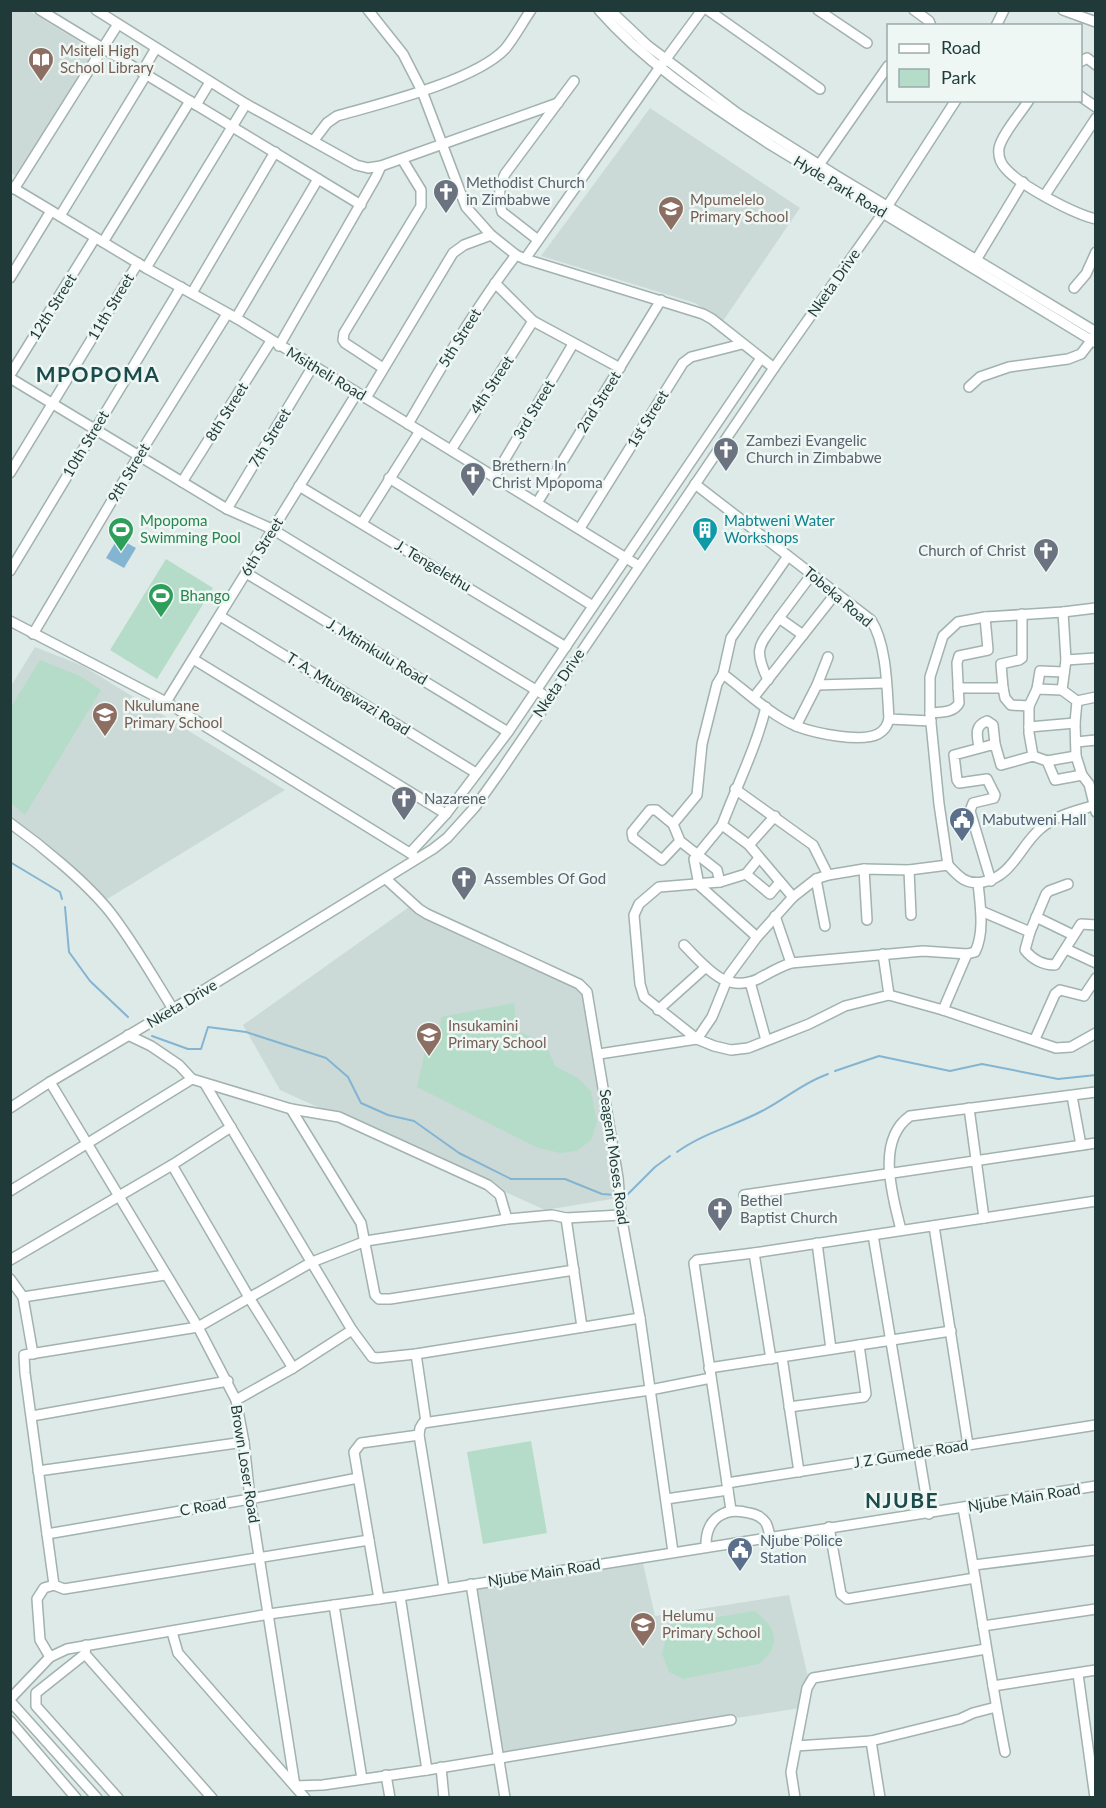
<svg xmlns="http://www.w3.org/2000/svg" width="1106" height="1808" font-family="Lato,sans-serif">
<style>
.built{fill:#ccdad7}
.green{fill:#b5dcc9}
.water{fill:#83b4d2}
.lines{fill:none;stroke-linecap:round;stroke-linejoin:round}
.stream{stroke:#83b4d2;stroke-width:2}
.minor-casing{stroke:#a1b2af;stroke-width:12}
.minor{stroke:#fff;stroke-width:9}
.labels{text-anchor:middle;stroke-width:5;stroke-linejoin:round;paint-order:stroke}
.education-label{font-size:15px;fill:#785e54;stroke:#eef7f4;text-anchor:start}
.worship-label{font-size:15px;fill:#5b616d;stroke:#eef7f4;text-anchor:start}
.street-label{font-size:15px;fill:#1f3a39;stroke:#eef7f4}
.leisure-label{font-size:15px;fill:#27864d;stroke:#eef7f4;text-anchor:start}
.culture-label{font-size:15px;fill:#0d838f;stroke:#eef7f4;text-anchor:start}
.service-label{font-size:15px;fill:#4e5e75;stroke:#eef7f4;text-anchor:start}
.district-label{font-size:21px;font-weight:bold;letter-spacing:1.5px;fill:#1b4c4b;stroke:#eef7f4}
</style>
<rect width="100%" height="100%" fill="#deeae7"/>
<g class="built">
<path d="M10 11H29L95 51 19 178 11 173Z"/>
<path d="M650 108 800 208 723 321 695 303 541 256Z"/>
<path d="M35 647 83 666 285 790 104 901 11 819V686Z"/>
<path d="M409 907 581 987 585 991 618 1198 545 1210 280 1090 243 1025Z"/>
<path d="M642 1559 655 1616 789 1595 809 1681 801 1708 503 1754 473 1585Z"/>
</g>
<g class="green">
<path d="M166 559 213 588 157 679 110 650Z"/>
<path d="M40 660 80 676 101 690 25 815 11 803V707Z"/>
<path d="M514 1003 517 1031 545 1042 555 1066 578 1078 591 1091 597 1122 591 1140 577 1151 560 1153 538 1148 417 1087 427 1042 439 1041 441 1017Z"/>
<path d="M531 1441 547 1533 483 1544 467 1452Z"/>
<path d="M754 1611C777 1627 782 1645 759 1664L683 1679 669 1672 662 1654 669 1625Z"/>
</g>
<path class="water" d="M118 538 136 548 124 568 106 558Z"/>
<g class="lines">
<g class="stream">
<path d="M10 862 60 892 62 899"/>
<path d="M65 907 69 952 90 981 128 1017"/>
<path d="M152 1036 188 1049H201L208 1027 246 1032 326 1058 348 1077 361 1103 388 1115 414 1121 459 1153 511 1179H565L602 1194 616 1195"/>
<path d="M835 1071 879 1056 950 1071 982 1064 1058 1079 1096 1075"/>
<path d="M677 1152C703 1133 734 1126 762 1111 784 1100 804 1082 828 1074"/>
<path d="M623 1195H627L655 1167 670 1156"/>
</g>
<defs>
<g id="minor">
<path d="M40 10 361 205"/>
<path d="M96 10 246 104 356 165 368 168 381 166 558 103"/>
<path d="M368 10 403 54 422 91 466 207 491 235 516 255 525 259 703 314 712 319 774 368"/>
<path d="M599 10C647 65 711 105 771 145L1096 343"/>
<path d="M610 10 647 45 737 113 837 176 1096 332"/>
<path d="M708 10 820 89"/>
<path d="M818 10 867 43"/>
<path d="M914 10 929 21 931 26"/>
<path d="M1063 10 1096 22"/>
<path d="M996 26 1004 10"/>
<path d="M1080 62 1087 58 1096 65"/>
<path d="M142 72 156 48"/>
<path d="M1080 96 1096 107"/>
<path d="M1029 100C1021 113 1002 134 999 148 998 156 1000 163 1006 169 1021 186 1074 214 1096 219"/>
<path d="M196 105 210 82"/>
<path d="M314 140 327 123 337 116C379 104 475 81 505 49 515 37 522 23 531 10"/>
<path d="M819 165 888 66"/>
<path d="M10 186 146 268 236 318 639 566"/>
<path d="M14 189 118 24"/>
<path d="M1045 195 1096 118"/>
<path d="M60 216 146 75"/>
<path d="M538 240 502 212C498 199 499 186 505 174L574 81"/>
<path d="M103 242 190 101"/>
<path d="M525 259 660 67 702 10"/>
<path d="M973 265 1023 182"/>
<path d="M146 268 246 104"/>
<path d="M10 278 51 211"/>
<path d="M495 283 533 321 620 368"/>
<path d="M1074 288 1086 274 1096 252"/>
<path d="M192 293 275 152"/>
<path d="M236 318 318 179"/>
<path d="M279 346 376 177 381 166"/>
<path d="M383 368 345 343 343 340 344 333 421 206V190L402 159"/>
<path d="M10 375 95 238"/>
<path d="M10 378 227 509 272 529 549 698"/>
<path d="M969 387 980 377 1009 367 1068 359 1081 354 1094 337"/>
<path d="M366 398 453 253 464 245 491 235"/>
<path d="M408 424C442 366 475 308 516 255"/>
<path d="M451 450 533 321"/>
<path d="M10 473 138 263"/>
<path d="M495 476 573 344"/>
<path d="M389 478 593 606"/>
<path d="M182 482 271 341"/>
<path d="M695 484 871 620C887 645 887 689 889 719L931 721"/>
<path d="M299 486 566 647"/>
<path d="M537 503 661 300"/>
<path d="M227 509 313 366"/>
<path d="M362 523 420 431"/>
<path d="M580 528 683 363 691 357 742 344"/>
<path d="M788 556 731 638 723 674C746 691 769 714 796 726 814 733 861 743 878 734 885 730 887 726 889 719"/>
<path d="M10 571 181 287"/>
<path d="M246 573 508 732"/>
<path d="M1063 612 1066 660 1062 690 1077 701 1075 723 1076 756 1082 775 1089 784 1096 812"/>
<path d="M220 616 476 773"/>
<path d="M10 621 166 702 413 855"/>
<path d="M33 634 139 455 227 314"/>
<path d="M803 635 779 618 812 574"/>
<path d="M193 659 446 814"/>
<path d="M1066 660 1096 658"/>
<path d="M768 680C752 646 760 646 779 618"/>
<path d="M817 685 886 683"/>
<path d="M958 688H1003L1001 664 1019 660 1022 658V614"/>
<path d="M1003 688 1005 698 1011 705 1029 706"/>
<path d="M1037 689 1040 671 1064 672"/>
<path d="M754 697 836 593"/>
<path d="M1077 701 1096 697"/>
<path d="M166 702 357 393"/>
<path d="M766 707C756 748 737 785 722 825L749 845 793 897"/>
<path d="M930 713C941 712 954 713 959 703L957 663 959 656 988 650 985 617"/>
<path d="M796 726 817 685 828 657"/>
<path d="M1029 727 1075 723"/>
<path d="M1076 742 1096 740"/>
<path d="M979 747C977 735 974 726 987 721L993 725 995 744"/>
<path d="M1033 756 1029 733V706L1037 689 1062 690"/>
<path d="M1047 761 1055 780 1082 775"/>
<path d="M735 789 813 845 828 875"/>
<path d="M10 823C42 846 86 882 110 912 134 943 153 977 173 1009"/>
<path d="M673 824 697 795 702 744 717 684 723 674"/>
<path d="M722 825 694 859 699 885 757 937"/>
<path d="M680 841 662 860 633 838 632 832 650 810H656L673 824 680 841 717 870 720 882"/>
<path d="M749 845 775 816"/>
<path d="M410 853 446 814 508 732 761 358"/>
<path d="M759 858 746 874 720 882 659 887 639 904 634 915 640 984 644 997 697 1039 714 1046 731 1050 748 1048 809 1024 845 1006 889 995 943 1010 1056 1048 1071 1047 1096 1033"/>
<path d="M948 865 939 804 930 713V677L943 636 958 622 985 617 1063 612 1096 608"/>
<path d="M864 869 867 920"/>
<path d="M909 870 911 915"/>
<path d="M746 874 770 894 780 882"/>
<path d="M386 879 419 909 427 914 579 984 587 992 618 1178 621 1215 640 1318 673 1552"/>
<path d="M816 879 825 926"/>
<path d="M991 881 970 811 973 803 994 798 995 795 987 779 959 783 957 780 954 755 995 744 1001 765 1033 756 1047 761 1076 756"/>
<path d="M1068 884 1049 891 1046 894 1030 932 1025 950C1032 959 1043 965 1055 965L1081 924 1096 925"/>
<path d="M981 911 1030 932"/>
<path d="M1036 917 1073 935"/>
<path d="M684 945C705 966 725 994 758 979 769 973 779 967 791 963L775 916"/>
<path d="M1066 949 1096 963"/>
<path d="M883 954 889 995"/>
<path d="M791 963 923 951 967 954 975 952C985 932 980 904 978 883"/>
<path d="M750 982 766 1040"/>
<path d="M658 1010 706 967"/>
<path d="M943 1010 967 954"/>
<path d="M128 1035 151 1046 179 1065 192 1079"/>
<path d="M1035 1039 1055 994 1060 990 1084 996 1096 978"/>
<path d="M599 1054 697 1039 712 1017 729 975 757 937 793 897 816 879 828 875 864 869 909 870 948 865C959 877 966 885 983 882 1012 877 1020 846 1040 829 1056 815 1076 811 1096 805"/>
<path d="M50 1082 198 1327 236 1400 244 1442 250 1499 295 1786 323 1785 427 1770 731 1720"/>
<path d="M205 1084 352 1330 372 1357 377 1358 416 1354 640 1318"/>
<path d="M1072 1096 1081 1145"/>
<path d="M10 1108 50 1082 173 1009 433 849 447 838 475 807 500 772 774 368 883 213 956 100"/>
<path d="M969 1108 984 1218"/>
<path d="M291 1109 361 1223 375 1295 379 1299H390L574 1270"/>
<path d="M172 1165 250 1299 293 1368"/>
<path d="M10 1191 192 1079 291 1109 339 1117 488 1185 500 1195 507 1219"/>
<path d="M744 1195 1096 1143"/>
<path d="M566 1218 582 1327"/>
<path d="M934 1226 968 1445"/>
<path d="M901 1230C893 1197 875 1141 910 1116L1096 1092"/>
<path d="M873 1235 910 1455"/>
<path d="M817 1243 831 1349"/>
<path d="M754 1253 771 1359"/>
<path d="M10 1260 172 1165 231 1127"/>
<path d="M10 1279 23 1297 33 1354"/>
<path d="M23 1297 165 1275"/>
<path d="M416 1354 426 1422"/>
<path d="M782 1357 799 1472"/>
<path d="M709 1368 951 1331"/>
<path d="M236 1400 293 1368 352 1330"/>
<path d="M789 1407 864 1397 866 1394 859 1345"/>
<path d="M32 1416 228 1381"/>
<path d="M919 1454 929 1514"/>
<path d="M38 1471 244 1442"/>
<path d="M727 1483 1096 1425"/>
<path d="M666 1499 728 1490"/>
<path d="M963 1508C978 1589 989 1671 1005 1752"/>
<path d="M731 1510 694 1263 697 1260 754 1253 1096 1201"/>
<path d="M829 1527 841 1594 847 1599 975 1578"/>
<path d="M47 1534 250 1499 358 1478"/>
<path d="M369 1540 64 1589 54 1585 25 1373 24 1355 198 1327 312 1262 366 1241 507 1219 552 1215 566 1218 621 1215"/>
<path d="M706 1547C705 1520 723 1506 749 1513 755 1514 762 1517 766 1523 768 1527 769 1532 770 1536"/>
<path d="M974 1565 1096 1550"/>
<path d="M471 1584 505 1798"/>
<path d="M444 1588 419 1435 420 1428 423 1423 650 1390 711 1378"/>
<path d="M400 1596 427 1770"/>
<path d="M379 1599 354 1452 361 1443 419 1435"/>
<path d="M334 1605 362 1779"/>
<path d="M983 1626 1096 1609"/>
<path d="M172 1632 178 1653 305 1798"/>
<path d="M86 1645 85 1654 212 1798"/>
<path d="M85 1654 36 1693V1706L118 1798"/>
<path d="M50 1657 40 1640 37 1599 44 1588 54 1585"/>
<path d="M1078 1674 1095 1798"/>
<path d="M993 1686 1096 1670"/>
<path d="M10 1699 50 1657 67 1649 269 1614 400 1596 1096 1486"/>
<path d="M10 1701 97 1798"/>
<path d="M10 1721 76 1798"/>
<path d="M871 1741 880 1798"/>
<path d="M796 1746 871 1741 960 1719 973 1713 996 1707"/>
<path d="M441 1767 444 1798"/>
<path d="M386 1775 390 1798"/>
<path d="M795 1798 791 1772 807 1688 813 1678 986 1649"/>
</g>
</defs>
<use href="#minor" class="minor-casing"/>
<use href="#minor" class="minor"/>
</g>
<defs>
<symbol id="library-pin" viewBox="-11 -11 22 30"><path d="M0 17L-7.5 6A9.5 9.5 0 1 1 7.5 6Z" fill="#8d6e63" stroke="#eef7f4"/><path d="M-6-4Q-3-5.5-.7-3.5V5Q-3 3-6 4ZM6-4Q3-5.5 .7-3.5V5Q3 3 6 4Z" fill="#fff"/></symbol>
<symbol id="church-pin" viewBox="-11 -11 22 30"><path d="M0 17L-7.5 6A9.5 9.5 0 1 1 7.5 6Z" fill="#6b7280" stroke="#eef7f4"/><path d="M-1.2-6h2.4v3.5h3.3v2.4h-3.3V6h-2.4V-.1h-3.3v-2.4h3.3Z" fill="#fff"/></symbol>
<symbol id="school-pin" viewBox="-11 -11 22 30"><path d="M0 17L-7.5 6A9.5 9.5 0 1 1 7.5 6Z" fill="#8d6e63" stroke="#eef7f4"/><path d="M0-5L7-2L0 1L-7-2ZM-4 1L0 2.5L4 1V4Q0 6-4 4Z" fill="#fff"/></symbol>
<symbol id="stadium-pin" viewBox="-11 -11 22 30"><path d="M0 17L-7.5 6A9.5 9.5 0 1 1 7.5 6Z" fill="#2e9e5b" stroke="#eef7f4"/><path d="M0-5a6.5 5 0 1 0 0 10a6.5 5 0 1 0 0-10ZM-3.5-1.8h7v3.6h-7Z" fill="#fff"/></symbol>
<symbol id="building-pin" viewBox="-11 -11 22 30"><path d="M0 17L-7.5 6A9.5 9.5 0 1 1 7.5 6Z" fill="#0f9aa8" stroke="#eef7f4"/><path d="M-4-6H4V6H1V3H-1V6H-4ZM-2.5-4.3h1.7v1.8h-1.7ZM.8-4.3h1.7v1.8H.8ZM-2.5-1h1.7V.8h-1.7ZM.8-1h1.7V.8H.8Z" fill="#fff"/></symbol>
<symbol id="civic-pin" viewBox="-11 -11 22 30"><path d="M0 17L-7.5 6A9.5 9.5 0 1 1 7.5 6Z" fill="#5c6f8a" stroke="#eef7f4"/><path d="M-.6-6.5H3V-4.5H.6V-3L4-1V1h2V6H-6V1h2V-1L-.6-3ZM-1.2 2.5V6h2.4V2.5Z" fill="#fff"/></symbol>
</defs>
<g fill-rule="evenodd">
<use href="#library-pin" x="26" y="45" width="30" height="40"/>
<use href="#church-pin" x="431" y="177" width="30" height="40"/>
<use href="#school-pin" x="656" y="194" width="30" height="40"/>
<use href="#church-pin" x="711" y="435" width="30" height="40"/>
<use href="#church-pin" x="458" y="460" width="30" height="40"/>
<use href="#stadium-pin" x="106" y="515" width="30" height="40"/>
<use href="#building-pin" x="690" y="515" width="30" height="40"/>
<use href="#church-pin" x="1031" y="536" width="30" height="40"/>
<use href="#stadium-pin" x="146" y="581" width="30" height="40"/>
<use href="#school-pin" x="90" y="700" width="30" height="40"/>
<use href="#church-pin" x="389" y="784" width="30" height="40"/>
<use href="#civic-pin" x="947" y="805" width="30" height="40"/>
<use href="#church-pin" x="449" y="864" width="30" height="40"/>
<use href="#school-pin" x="414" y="1020" width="30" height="40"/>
<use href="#church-pin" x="705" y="1195" width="30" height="40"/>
<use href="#civic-pin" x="725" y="1535" width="30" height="40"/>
<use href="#school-pin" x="628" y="1610" width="30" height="40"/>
</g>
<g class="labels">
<g class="education-label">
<text x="60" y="56">Msiteli High<tspan x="60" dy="17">School Library</tspan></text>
<text x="690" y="205">Mpumelelo<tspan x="690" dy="17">Primary School</tspan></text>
<text x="124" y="711">Nkulumane<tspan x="124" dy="17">Primary School</tspan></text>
<text x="448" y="1031">Insukamini<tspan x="448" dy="17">Primary School</tspan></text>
<text x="662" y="1621">Helumu<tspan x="662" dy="17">Primary School</tspan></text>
</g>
<g class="worship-label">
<text x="466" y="188">Methodist Church<tspan x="466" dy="17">in Zimbabwe</tspan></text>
<text x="746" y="446">Zambezi Evangelic<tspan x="746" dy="17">Church in Zimbabwe</tspan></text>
<text x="492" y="471">Brethern In<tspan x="492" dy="17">Christ Mpopoma</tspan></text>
<text x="1026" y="556" text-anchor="end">Church of Christ</text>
<text x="424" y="804">Nazarene</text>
<text x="484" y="884">Assembles Of God</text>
<text x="740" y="1206">Bethel<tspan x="740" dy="17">Baptist Church</tspan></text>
</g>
<g class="street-label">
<text transform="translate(840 187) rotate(31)" y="5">Hyde Park Road</text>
<text transform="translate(834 283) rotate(-55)" y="5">Nketa Drive</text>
<text transform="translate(53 307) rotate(-58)" y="5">12th Street</text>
<text transform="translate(111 307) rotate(-59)" y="5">11th Street</text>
<text transform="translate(460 338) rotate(-58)" y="5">5th Street</text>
<text transform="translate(326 374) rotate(31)" y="5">Msitheli Road</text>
<text transform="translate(492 385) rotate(-57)" y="5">4th Street</text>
<text transform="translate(599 402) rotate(-58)" y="5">2nd Street</text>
<text transform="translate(534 410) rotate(-59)" y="5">3rd Street</text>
<text transform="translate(227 412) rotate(-58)" y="5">8th Street</text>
<text transform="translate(648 419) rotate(-58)" y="5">1st Street</text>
<text transform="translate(270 438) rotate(-59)" y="5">7th Street</text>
<text transform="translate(86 444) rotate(-59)" y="5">10th Street</text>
<text transform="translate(129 473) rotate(-59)" y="5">9th Street</text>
<text transform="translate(262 547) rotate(-58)" y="5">6th Street</text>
<text transform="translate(433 566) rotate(31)" y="5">J. Tengelethu</text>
<text transform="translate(838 597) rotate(40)" y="5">Tobeka Road</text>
<text transform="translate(377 652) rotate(31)" y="5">J. Mtimkulu Road</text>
<text transform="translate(559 683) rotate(-56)" y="5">Nketa Drive</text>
<text transform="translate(348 694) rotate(32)" y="5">T. A. Mtungwazi Road</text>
<text transform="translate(182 1004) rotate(-31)" y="5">Nketa Drive</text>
<text transform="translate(614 1157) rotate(82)" y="5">Seagent Moses Road</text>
<text transform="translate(911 1454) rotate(-9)" y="5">J Z Gumede Road</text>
<text transform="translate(245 1464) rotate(81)" y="5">Brown Loser Road</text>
<text transform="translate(1024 1498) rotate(-9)" y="5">Njube Main Road</text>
<text transform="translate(203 1507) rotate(-10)" y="5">C Road</text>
<text transform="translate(544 1573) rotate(-9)" y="5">Njube Main Road</text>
</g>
<g class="leisure-label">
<text x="140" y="526">Mpopoma<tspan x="140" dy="17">Swimming Pool</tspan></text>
<text x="180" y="601">Bhango</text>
</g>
<g class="culture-label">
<text x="724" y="526">Mabtweni Water<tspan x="724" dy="17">Workshops</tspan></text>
</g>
<g class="service-label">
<text x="982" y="825">Mabutweni Hall</text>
<text x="760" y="1546">Njube Police<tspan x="760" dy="17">Station</tspan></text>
</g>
<g class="district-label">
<text x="98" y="382">MPOPOMA</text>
<text x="902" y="1508">NJUBE</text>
</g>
</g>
<rect width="1106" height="1808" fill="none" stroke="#1f3a39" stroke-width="24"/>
<rect x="887" y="24" width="195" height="78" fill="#eef7f4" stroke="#9baba9" stroke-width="1.5"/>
<rect x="899" y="44" width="30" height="9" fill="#ffffff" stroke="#9baba9" stroke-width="1.5"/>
<text x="941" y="54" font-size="18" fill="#1f3a39">Road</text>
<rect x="899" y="69" width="30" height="18" fill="#b5dcc9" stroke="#9baba9" stroke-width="1.5"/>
<text x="941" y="84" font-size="18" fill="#1f3a39">Park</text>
</svg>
